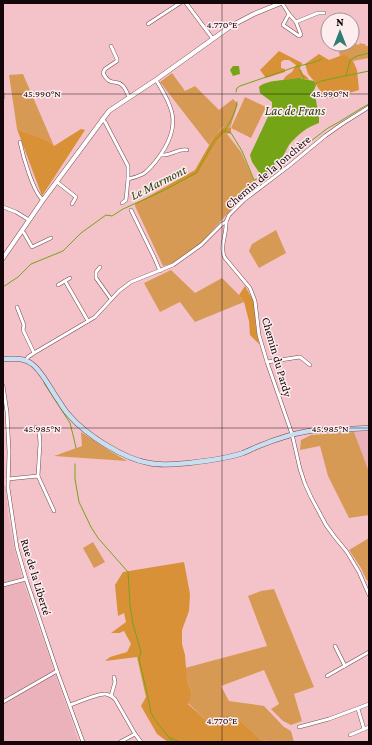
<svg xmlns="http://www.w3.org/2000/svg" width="372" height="745" font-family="'Crimson Pro',serif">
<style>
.built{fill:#ecb2bb}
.green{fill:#d69a55}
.forest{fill:#d89137}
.water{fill:#75a517}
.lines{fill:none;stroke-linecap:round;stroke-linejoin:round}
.stream{stroke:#75a517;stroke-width:1}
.minor-casing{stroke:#754b52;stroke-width:4}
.tertiary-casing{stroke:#754b52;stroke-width:5}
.secondary-casing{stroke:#754b52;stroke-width:5.5}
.minor{stroke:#fff;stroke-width:3}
.tertiary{stroke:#fff;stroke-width:4}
.secondary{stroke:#c8def1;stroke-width:4.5}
.ticks{fill:none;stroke:#150609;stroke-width:1;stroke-opacity:0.45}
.labels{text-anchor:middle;stroke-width:3;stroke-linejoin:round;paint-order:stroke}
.street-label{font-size:12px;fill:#150609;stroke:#fdedef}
.water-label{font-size:13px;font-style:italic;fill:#2d410e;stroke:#fdedef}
.ticks-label{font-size:10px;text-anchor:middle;fill:#150609;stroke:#fdedef;stroke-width:3;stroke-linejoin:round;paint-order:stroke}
</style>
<rect width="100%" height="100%" fill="#f4c2c9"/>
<g class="built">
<path d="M369 431V472L354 432Z"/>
<path d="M3 485 6 486 8 514 14 548 25 587 79 742H3Z"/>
</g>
<g class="green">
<path d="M352 41H354L353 42 354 44 356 43 357 45 360 44V43L363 44H365L366 46H369V58L353 61 345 54 340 56 339 52V46L344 44H352Z"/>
<path d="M172 73 185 91 195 86 219 110 233 99 238 104 230 128 223 127 215 135 209 145 160 82Z"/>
<path d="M23 74 54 146 47 140 17 129 9 75Z"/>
<path d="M245 97 266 107 251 138 231 128Z"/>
<path d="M224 134H227L241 152 254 180 259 186 240 200 200 244 171 264 163 266 135 206 198 174 218 141Z"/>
<path d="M276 230 286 253 259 268 249 251 252 244Z"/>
<path d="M171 270 195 293 222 278 239 295 244 302 195 322 180 302 160 312 144 283Z"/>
<path d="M81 432 110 451 127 461 54 456 82 446Z"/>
<path d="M354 432 369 472V515L349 518 328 476 320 446 300 450 301 440 311 435Z"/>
<path d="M369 538V579L367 581 361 568 349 550Z"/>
<path d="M93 542 105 562 94 568 83 548Z"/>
<path d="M274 589 314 687 294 694 302 721 291 725 283 721 271 709 279 704 264 670 221 686 229 701 264 706 284 727 291 731 294 742H278L261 740 241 721 218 716 206 720 188 703 192 693 187 681 185 668 267 646 248 596 261 591Z"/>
</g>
<g class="forest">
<path d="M279 51 302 63 300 68 303 74 307 77 309 80 300 78 283 80 286 76 292 72 296 65 289 60H284L281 62V68L285 69V72L266 78 260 70Z"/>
<path d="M319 54 329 60 345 54 353 61 357 70 359 90 329 99 323 96 314 81 308 74 305 64Z"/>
<path d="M224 127 231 128V133L224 134 218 141 198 174 135 206V204L195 170 215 135Z"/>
<path d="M17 129 47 140 54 146 81 129 85 130 42 196Z"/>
<path d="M245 286 254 302 256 328 259 344 250 335 249 321 244 302 239 295Z"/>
<path d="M184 562 190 594 189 611 182 630V644L185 655 187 681 192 693 188 704 206 720 218 716H230L241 721 261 740 278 742H168L157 734 141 706 146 697 137 657 105 661 110 657 127 652 131 644 124 631 119 633H111L126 622 124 613 118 616 115 585 123 572Z"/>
</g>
<g class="water">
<path d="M233 66H239L240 74 233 76 230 70Z"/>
<path d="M298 78H300L303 79 314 81 316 85 313 93 315 95 319 117V123C307 127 297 135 289 145 286 150 284 155 281 159 279 162 276 163 274 165 269 170 268 173 261 175L252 162 250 155 272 108V102L260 93 259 87C265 80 288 80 298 78Z"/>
</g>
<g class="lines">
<g class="stream">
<path d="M298 67V66L312 63 322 59"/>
<path d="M300 70 304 79"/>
<path d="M346 75 350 60 357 56 369 53"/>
<path d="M315 84 321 81 369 71"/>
<path d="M236 92 237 88 240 86 298 66"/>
<path d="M225 130C230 123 236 111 237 102"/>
<path d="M3 287 18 277 31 264 63 251 81 233 106 215 112 216 123 209 165 190 196 173 214 141 224 131 231 133 242 151 254 180 264 177 273 171 283 165 307 144 328 128 339 122 360 109 369 104"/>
<path d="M44 383 70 423 74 439 76 448"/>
<path d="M75 464V479L79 502 91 527 98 538 128 572 130 605 133 624 141 652 139 659 147 693 151 713 158 724 173 742"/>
<path d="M171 738 180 742"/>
</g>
<defs>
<g id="minor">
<path d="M186 3 213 39"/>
<path d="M282 3 289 14 283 25 299 36 301 35 296 22 318 13H324"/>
<path d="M289 14 296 22"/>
<path d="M148 24 180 3"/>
<path d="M111 46 117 59V61L105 69 103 73C110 87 116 79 122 85 125 87 127 93 129 97"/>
<path d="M3 95V97"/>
<path d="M102 119 105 122 128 166V179L126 200 122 203"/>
<path d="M20 142C23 156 33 192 43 200"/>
<path d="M161 155C170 156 179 148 187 150"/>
<path d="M128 179C133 178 139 176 143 174 148 171 152 166 156 161 167 147 176 131 172 113 169 100 162 90 156 80"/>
<path d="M57 182 76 197 72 204"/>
<path d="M3 207 16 212 29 220"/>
<path d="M131 210 154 257 160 271"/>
<path d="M226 222C227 234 219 247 225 258L250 288 255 301 259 335 267 362 292 434 300 469 305 484 311 497 326 525 334 536 347 552 359 572 369 595"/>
<path d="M22 231 24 233 32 247 51 238"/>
<path d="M100 267 96 272V278L111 299"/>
<path d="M65 281 88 321"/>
<path d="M58 285 70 278"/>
<path d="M17 307 24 325 23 330 34 353"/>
<path d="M26 360 28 357 34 353 95 317 119 291 131 282 173 265 201 245 222 224 226 222 229 215 244 200 290 165 325 136 342 124 369 107"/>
<path d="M267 362 300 357 310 365"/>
<path d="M3 386 7 412 9 452 8 488 17 548 26 579 57 671 83 742"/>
<path d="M36 427 39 431 40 443 38 476"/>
<path d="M8 479 38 476 54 511"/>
<path d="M3 585 26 579"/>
<path d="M335 646 345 666"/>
<path d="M327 676 369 652"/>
<path d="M111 696 115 682 114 677"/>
<path d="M3 702 57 671"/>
<path d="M70 705C79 702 98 693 106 694 110 695 112 696 115 699L135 734 141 742"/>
<path d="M358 709 364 729"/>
<path d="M299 727 329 719 369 704"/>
<path d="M350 735 369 727"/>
<path d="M120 742 135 734"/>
</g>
<path id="tertiary" d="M3 258 43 200 109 111 157 79 231 26 254 14 281 3"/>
<path id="secondary" d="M3 359C13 359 24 357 32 364 42 371 51 390 59 401 62 406 65 411 69 415 86 435 124 459 149 463 162 466 176 464 189 463 207 461 225 459 243 453 248 451 254 448 259 446 276 439 291 434 309 431L369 428"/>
</defs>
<use href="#minor" class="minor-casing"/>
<use href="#tertiary" class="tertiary-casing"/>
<use href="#secondary" class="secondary-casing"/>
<use href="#minor" class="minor"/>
<use href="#tertiary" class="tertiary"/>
<use href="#secondary" class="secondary"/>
</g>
<path class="ticks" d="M222 3V742M3 94H369M3 428H369"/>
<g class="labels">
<g class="street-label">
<text transform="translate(268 172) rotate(-40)" y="4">Chemin de la Jonchère</text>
<text transform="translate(277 357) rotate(74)" y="4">Chemin du Pardy</text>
<text transform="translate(36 577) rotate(73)" y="4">Rue de la Liberté</text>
</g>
<g class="water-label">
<text x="295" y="115">Lac de Frans</text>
<text transform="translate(158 182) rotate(-27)" y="5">Le Marmont</text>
</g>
</g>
<g class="ticks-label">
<text x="222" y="28">4.770°E</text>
<text x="42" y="97">45.990°N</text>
<text x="330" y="97">45.990°N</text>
<text x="42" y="432">45.985°N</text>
<text x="330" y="432">45.985°N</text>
<text x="222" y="724">4.770°E</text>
</g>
<rect width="372" height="745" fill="none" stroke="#150609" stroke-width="8"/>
<g transform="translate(340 32)"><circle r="19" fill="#fdedef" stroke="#a09193"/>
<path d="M0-3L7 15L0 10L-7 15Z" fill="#327a74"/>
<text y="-6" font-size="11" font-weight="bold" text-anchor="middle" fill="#150609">N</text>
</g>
</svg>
